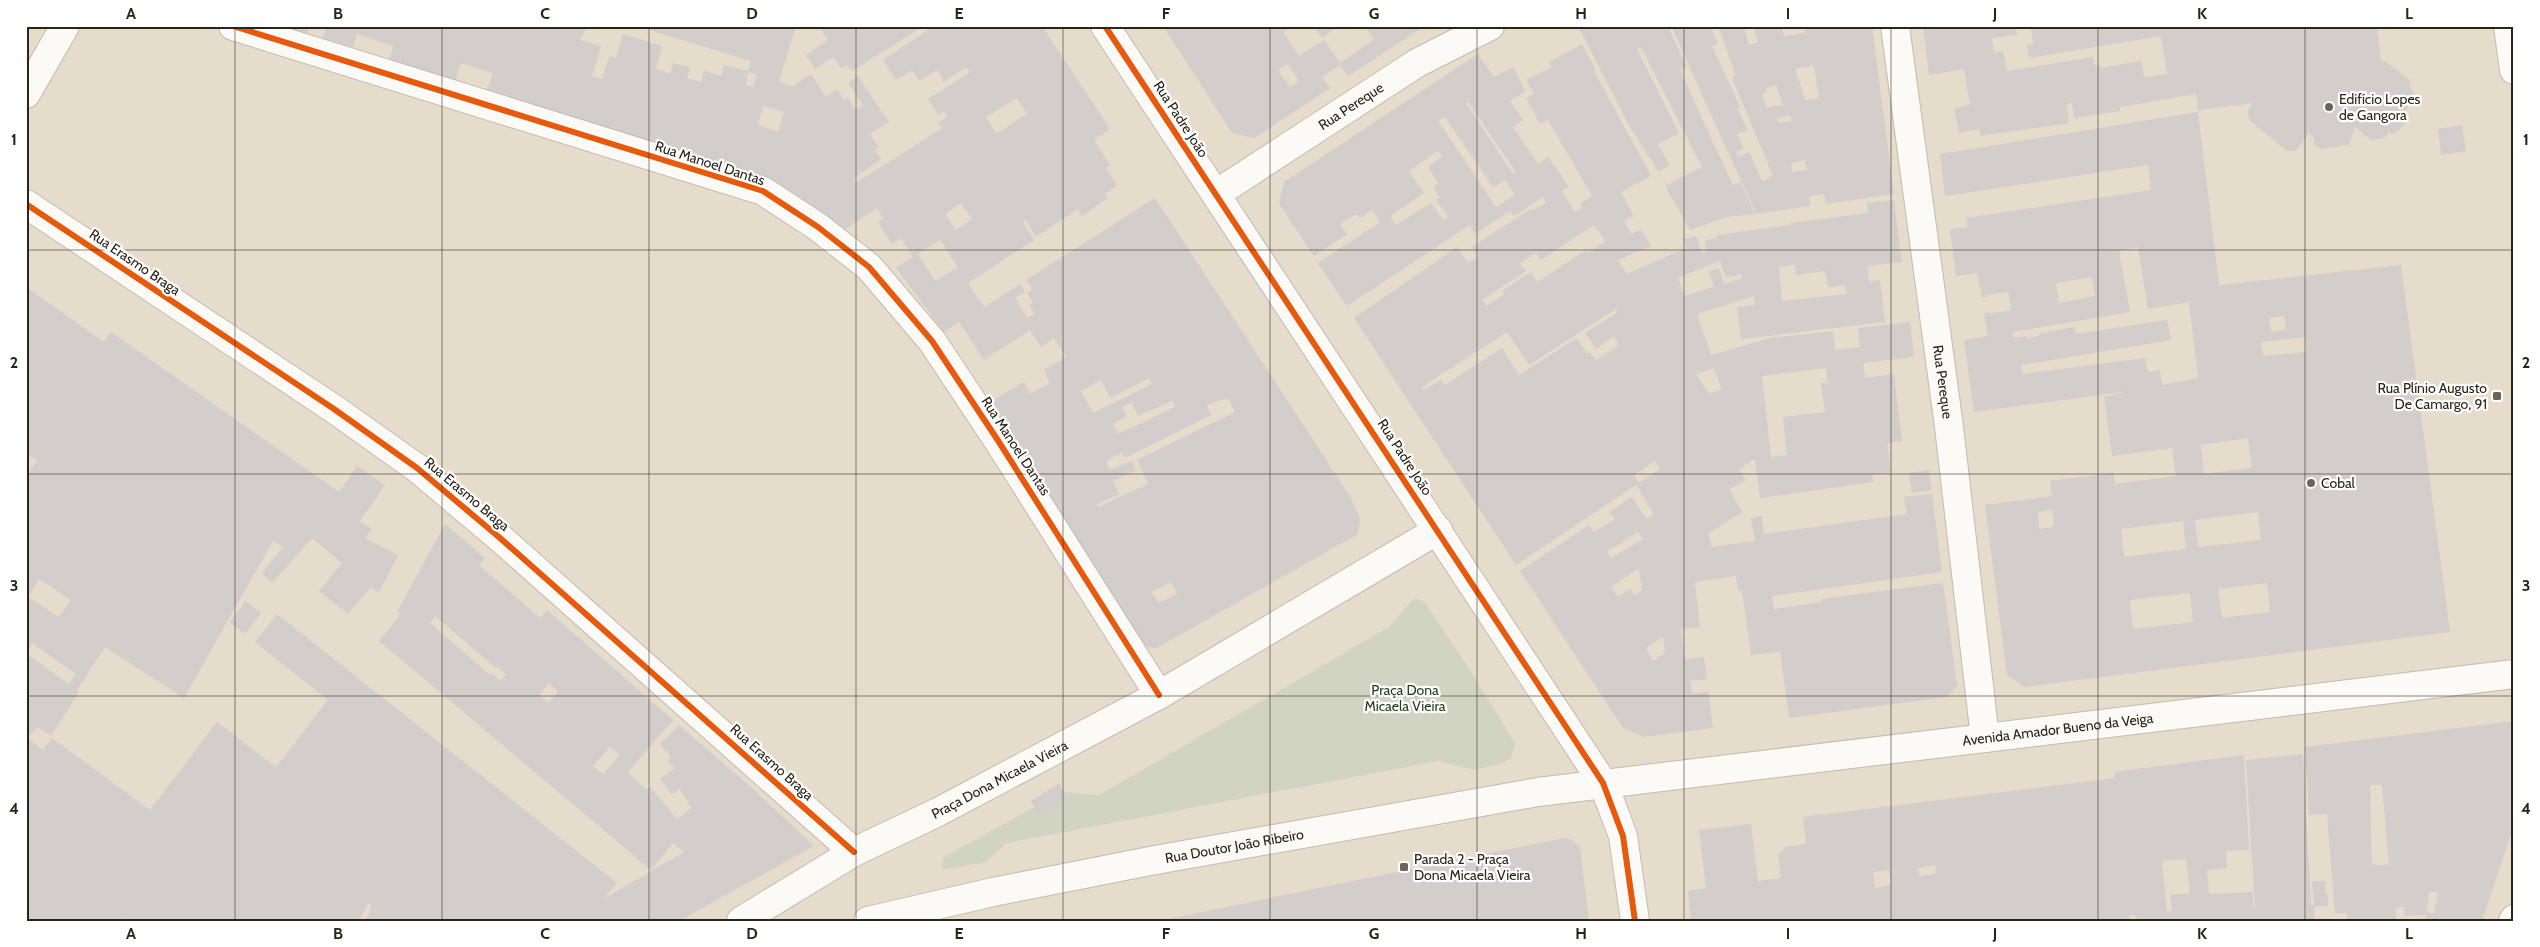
<svg xmlns="http://www.w3.org/2000/svg" width="2540" height="947" font-family="Cabin,sans-serif">
<style>
.green{fill:#d1d4c3}
.building{fill:#d3cdcb;fill-rule:evenodd}
.lines{fill:none;stroke-linecap:round;stroke-linejoin:round}
.minor-casing{stroke:#c3bbae;stroke-width:30}
.secondary-casing{stroke:#c3bbae;stroke-width:30}
.minor{stroke:#fbfaf7;stroke-width:28}
.secondary{stroke:#fbfaf7;stroke-width:28}
.cycleway-casing{stroke:#fff;stroke-width:9}
.cycleway{stroke:#e8590c;stroke-width:6}
.grid{fill:none;stroke:#2b2419;stroke-width:1;stroke-opacity:0.55}
.poi-dot{fill:#6c6457;stroke:#fff;stroke-width:2}
.labels{text-anchor:middle;stroke-width:4.5;stroke-linejoin:round;paint-order:stroke}
.poi-label{font-size:14px;fill:#2b2419;stroke:#fff;text-anchor:start}
.street-label{font-size:14px;fill:#2b2419;stroke:#fff}
.park-label{font-size:14px;fill:#1f3d18;stroke:#fff}
.neatline{fill:none;stroke:#2b2419;stroke-width:2}
.grid-label{font-size:16px;text-anchor:middle;font-weight:bold;fill:#2b2419}
</style>
<rect width="100%" height="100%" fill="#e6dccb"/>
<path class="green" d="M1414 598 1424 601 1471 672 1515 743 1511 758 1498 765 1473 770 1438 761 1007 843 986 862 942 870 943 858 1061 792 1099 795 1389 627Z"/>
<g class="building">
<path d="M261 26H309L305 40Z"/>
<path d="M327 26H587L580 40 601 46 592 76 602 79 609 56 616 58 623 34 662 46 656 69 670 74 673 63 690 67 687 78 701 82 704 71 721 76 724 65 748 71 751 61 636 26H796L779 81 792 87 811 74 826 97 837 89 844 100 848 98 855 110 863 105 848 83 858 76 889 122 870 134 879 147 875 150 881 159 853 179 856 183 942 128 938 123 947 117 944 111 938 115 928 99 970 72 966 67 944 82 937 70 919 81 912 70 896 80 883 60 934 26H1042L1110 129 1094 140 1110 165 1106 168 1117 185 1105 194 1108 198 1082 216 1078 209 1036 237 1026 220 1023 222 1034 240 968 283 984 307 1020 284 1025 292 1015 298 1027 318 1035 314 1029 305 1033 303 1027 293 1033 289 1026 280 1155 198 1351 498 1360 518 1358 534 1157 648 1145 647 1089 566 990 402 1024 382 1030 394 1050 383 1044 370 1066 357 1054 338 1041 347 1030 330 984 360 959 322 944 332 896 268 913 257 901 238 892 244 878 222 883 218 877 208 842 231 762 175 486 94 493 73 461 63 454 85 388 65 393 46 357 34 353 47 323 38ZM748 72 757 74 753 87 746 85ZM1017 98 1027 114 996 134 986 117ZM763 106 784 112 778 132 758 125ZM961 203 972 219 956 230 945 214ZM940 240 958 267 935 281 918 254ZM1149 378 1152 384 1093 413 1081 391 1101 380 1110 398ZM1228 398 1235 412 1137 460 1148 484 1098 507 1096 505 1119 494 1113 481 1136 470 1132 461 1110 470 1106 461 1122 453 1125 458 1211 415 1207 405ZM1172 401 1175 407 1118 434 1113 424 1127 416 1122 407 1132 402 1138 416ZM1171 582 1177 594 1159 603 1151 592Z"/>
<path d="M819 26H924L852 71 847 65 842 69 834 57 815 69 806 55 828 40Z"/>
<path d="M1163 26H1292L1283 32 1299 56 1324 40 1340 63 1374 40 1365 26H1425L1348 76 1340 65 1322 77 1330 88 1254 138 1232 133ZM1288 64 1299 81 1290 87 1278 70Z"/>
<path d="M1314 26H1339L1322 38Z"/>
<path d="M1578 26H1668L1687 67 1680 70 1711 138 1733 185 1740 182 1755 214 1727 217 1690 230 1665 186 1702 167 1641 47 1637 49 1679 133 1658 144 1670 166 1658 171 1629 125Z"/>
<path d="M1671 26H1710L1718 44 1712 46 1740 107 1737 109 1748 130 1737 134 1744 149 1736 152 1738 157 1749 152 1762 181 1773 176 1732 78 1736 76 1718 26H1744L1749 45 1758 42 1753 26H1781L1784 36 1805 33 1804 26H1872L1894 194 1826 204 1824 194 1809 196 1810 206 1756 214ZM1814 66 1819 98 1805 100 1795 69ZM1776 85 1783 105 1766 107 1762 94 1767 92 1766 88ZM1786 116H1791V121L1778 123 1777 118ZM1805 160 1807 170 1792 172 1791 163Z"/>
<path d="M1923 26H2015L2017 35 1992 38 1994 53 2003 51 2007 71 2093 57 2094 65H2100L2101 68 2141 61 2144 77 2167 74 2161 36 2029 58 2027 45H2033L2031 26H2377L2381 62 2385 61 2410 80 2409 86 2413 91V99L2403 114 2405 123 2397 132 2392 134 2389 132 2384 138 2371 140 2355 127 2349 145 2321 149 2314 145V138L2309 133 2296 151H2287L2249 120 2248 111 2253 103 2198 110 2196 94 2120 107V111L2074 118 2072 103 2067 104 2069 123 1980 136V129L1959 133 1954 108 1970 105 1964 69 1929 75Z"/>
<path d="M1582 44 1596 70 1594 71 1651 176 1621 192 1634 216 1624 221 1631 234 1641 229 1651 246 1618 260 1627 274 1686 248 1683 239 1696 236 1702 253 1706 252 1705 240 1717 238V235L1790 225V223L1868 213 1867 203 1894 200 1902 262 1867 266 1869 282 1880 280 1885 322 1741 339 1737 307 1755 305 1754 296 1697 314 1711 355 1771 338 1833 331 1835 350 1860 347 1858 328 1910 322 1914 357 1863 363 1865 378 1894 374 1902 441 1887 443 1891 473 1872 475 1873 482 1760 498 1755 459 1739 469 1746 480 1729 489 1742 512 1709 533 1711 547 1755 541 1751 518 1762 516 1764 534 1907 514 1904 497 1932 494 1942 572 1772 596 1774 609 1822 602 1821 599 1943 583 1957 686 1947 697 1789 718 1780 652 1751 655 1742 590 1738 591 1736 576 1695 582 1700 627 1681 629 1685 659 1704 657 1707 679 1690 681 1692 694 1708 692 1713 728 1643 737 1623 728 1520 571 1589 525 1594 532 1615 519 1609 512 1632 497 1646 519 1654 514 1636 485 1516 565 1354 318 1457 247 1468 263 1478 256 1472 247 1532 208 1533 210 1546 203 1543 197 1514 216 1510 211 1475 234 1470 225 1347 306 1318 263 1380 222 1372 210 1360 218 1356 214 1340 224 1347 234 1314 256 1279 204 1284 182 1478 54 1494 77 1513 67 1526 92 1510 100 1523 120 1513 127 1538 164 1548 157 1569 187 1562 191 1575 212 1582 207 1580 204 1592 196 1548 120 1540 124 1526 98 1534 94 1526 80 1552 67 1549 62ZM1468 102 1516 172 1513 174 1466 103ZM1445 117 1493 187 1505 180 1515 195 1496 207 1438 121ZM1438 151 1442 157 1428 167 1438 183 1433 187 1440 197 1436 200 1449 217 1443 220 1431 203 1396 225 1390 216 1424 193 1409 171ZM1594 225 1606 241 1588 253 1586 250 1537 282 1531 272 1502 291 1505 294 1487 306 1482 300 1526 271 1520 263 1536 253 1541 260ZM1720 261 1726 278 1741 274 1742 278 1724 284 1719 268 1709 272 1714 287 1684 296 1678 278ZM1795 265 1796 275 1825 271 1828 287 1845 285 1847 294 1782 301 1779 267ZM1616 309 1618 312 1585 333 1596 349 1614 336 1619 345 1596 360 1590 352 1587 354 1577 338 1519 375 1502 348 1445 385 1441 380 1424 390 1422 387 1507 332 1529 365ZM1714 368 1722 389 1709 394 1696 374ZM1826 368 1828 383H1821L1825 412 1783 417 1787 455 1771 457 1762 376ZM1655 461 1660 469 1639 483 1634 475ZM1638 532 1643 539 1611 558 1607 552ZM1639 568 1642 590 1635 595 1630 589 1618 597 1611 587ZM1663 637 1665 653 1653 661 1646 648Z"/>
<path d="M2198 112 2219 285 2401 265 2450 632 2025 687 2007 675 1985 505 2052 496 2050 481 2056 480 2114 473 2115 484 2176 476 2172 448 2112 456 2104 397 2129 391 1974 412 1964 340 1988 336 1984 313 1989 312V314L2011 310 2010 300 2008 292 1986 295 1987 297 1982 298 1977 273 1956 276 1950 229 1968 227 1966 218 2151 190 2148 165 1945 196 1940 154ZM2138 247 2148 309 2189 302 2198 378 2162 385 2160 370 2148 372 2145 358 2022 374 2021 365 2171 340 2167 320 2076 334 2074 327 2038 334 2039 336 2028 338 2027 336 2014 338 2013 332 2130 312 2119 251ZM2092 277 2095 296 2059 303 2056 283ZM2284 316 2286 330 2271 332 2269 318ZM2305 337 2306 352 2263 356 2261 342ZM2248 438 2252 468 2204 474 2201 445ZM2052 510 2054 527 2039 529 2038 512ZM2258 512 2261 540 2198 547 2195 520ZM2183 521 2186 549 2124 557 2121 529ZM2267 583 2270 612 2222 618 2218 589ZM2190 593 2193 622 2133 629 2130 600Z"/>
<path d="M2462 125 2466 151 2441 155 2438 129Z"/>
<path d="M26 287 104 342 111 332 339 492 357 466 385 485 360 521 372 529 365 538 398 555 379 593 371 587 348 614 319 591 342 563 312 538 272 583 262 573 283 547 273 541 184 698 105 647 77 690 79 692 51 736 37 727 28 738 43 750 52 738 150 810 217 722 276 767 328 700 255 642 277 614 617 883 603 899 684 852 673 843 651 870 379 641 401 614 397 612 445 524 485 558 479 565 540 618 547 610 673 720 628 772 646 790 650 787 677 819 691 808 680 789 672 794 660 779 675 768 668 761 671 757 660 744 679 725 753 789 814 846 679 921H365L372 906 368 903 359 921H124L126 916 122 921H26V477L37 460 26 454ZM39 579 71 600 59 617 28 597ZM435 616 496 668 498 667 506 674 500 681 492 673 490 675 430 623ZM32 643 76 674 69 684 27 654ZM549 683 558 692 549 703 539 695ZM610 747 620 755 603 774 593 766Z"/>
<path d="M1929 470 1932 490 1912 493 1909 473Z"/>
<path d="M246 601 261 613 245 634 229 622Z"/>
<path d="M2514 721V825L2482 921H2426V915L2405 916 2404 907H2396V921H2347V913H2335L2327 814 2309 815 2305 747ZM2370 785H2382L2389 865H2372ZM2429 892H2438L2434 914 2427 912Z"/>
<path d="M2303 754 2311 905H2314L2312 881H2325L2326 894H2328V906L2314 907 2315 921H2137L2136 915 2129 916 2130 921H1691L1688 891 1706 888 1699 830 1751 824 1758 881 1781 878 1778 855 1786 847 1806 844 1803 817 2115 778 2114 772 2244 755 2249 850 2226 851 2227 868 2207 870 2209 894 2253 892V908H2255L2246 760ZM2186 859 2190 893 2170 895 2172 911 2167 912 2162 861ZM1935 865 1936 874 1919 876 1918 868ZM1889 870 1891 885 1875 888 1873 872Z"/>
<path d="M1059 783 1068 799 1039 815 1031 801Z"/>
<path d="M1564 838 1572 840 1580 847 1589 921H1158Z"/>
</g>
<g class="lines">
<defs>
<g id="minor">
<path d="M233 26 763 191 818 227 869 267 932 341 997 439 1159 695"/>
<path d="M1105 26 1603 783 1623 836 1635 921"/>
<path id="s1" d="M1895 26 1949 427 1985 738"/>
<path d="M2508 26 2514 70"/>
<path id="s2" d="M1216 194 1417 63 1490 26"/>
<path d="M26 204 334 409 417 468 500 538 854 852"/>
<path id="s3" d="M741 921 854 852 938 812 1159 695 1438 530"/>
<path d="M2513 921 2514 919"/>
</g>
<g id="secondary">
<path d="M26 94 65 26"/>
<path id="s4" d="M868 921 993 892 1150 861 1538 792 2514 674"/>
</g>
</defs>
<use href="#minor" class="minor-casing"/>
<use href="#secondary" class="secondary-casing"/>
<use href="#minor" class="minor"/>
<use href="#secondary" class="secondary"/>
<defs>
<g id="cycleway">
<path d="M233 26 763 191 818 227 869 267 932 341 997 439 1159 695"/>
<path d="M1105 26 1603 783 1623 836 1635 921"/>
<path d="M26 204 334 409 417 468 500 538 854 852"/>
</g>
</defs>
<use href="#cycleway" class="cycleway-casing"/>
<use href="#cycleway" class="cycleway"/>
</g>
<path class="grid" d="M235 26V921M442 26V921M649 26V921M856 26V921M1063 26V921M1270 26V921M1477 26V921M1684 26V921M1891 26V921M2098 26V921M2305 26V921M26 250H2514M26 474H2514M26 696H2514"/>
<g class="poi-dot">
<circle cx="2329" cy="107" r="5"/>
<rect x="2492" y="391" width="10" height="10" rx="2.5"/>
<circle cx="2311" cy="483" r="5"/>
<rect x="1399" y="862" width="10" height="10" rx="2.5"/>
</g>
<g class="labels">
<g class="poi-label">
<text x="2339" y="104">Edifício Lopes<tspan x="2339" dy="16">de Gangora</tspan></text>
<text x="2487" y="393" text-anchor="end">Rua Plínio Augusto<tspan x="2487" dy="16">De Camargo, 91</tspan></text>
<text x="2321" y="488">Cobal</text>
<text x="1414" y="864">Parada 2 - Praça<tspan x="1414" dy="16">Dona Micaela Vieira</tspan></text>
</g>
<g class="street-label">
<text dy="5" stroke="none"><textPath href="#s2" startOffset="161">Rua Pereque</textPath></text>
<text transform="translate(1181 119) rotate(57)" y="5">Rua Padre João</text>
<text transform="translate(710 163) rotate(18)" y="5">Rua Manoel Dantas</text>
<text transform="translate(135 262) rotate(34)" y="5">Rua Erasmo Braga</text>
<text dy="5" stroke="none"><textPath href="#s1" startOffset="359">Rua Pereque</textPath></text>
<text transform="translate(1016 446) rotate(57)" y="5">Rua Manoel Dantas</text>
<text transform="translate(1405 457) rotate(57)" y="5">Rua Padre João</text>
<text transform="translate(467 494) rotate(40)" y="5">Rua Erasmo Braga</text>
<text dy="5" stroke="none"><textPath href="#s4" startOffset="1206">Avenida Amador Bueno da Veiga</textPath></text>
<text transform="translate(772 762) rotate(42)" y="5">Rua Erasmo Braga</text>
<text dy="5" stroke="none"><textPath href="#s3" startOffset="295">Praça Dona Micaela Vieira</textPath></text>
<text dy="5" stroke="none"><textPath href="#s4" startOffset="374">Rua Doutor João Ribeiro</textPath></text>
</g>
<g class="park-label">
<text x="1405" y="695">Praça Dona<tspan x="1405" dy="16">Micaela Vieira</tspan></text>
</g>
</g>
<rect width="2540" height="947" fill="none" stroke="#ffffff" stroke-width="55"/>
<rect x="28" y="28" width="2484" height="892" class="neatline"/>
<g class="grid-label">
<text x="131" y="19">A</text>
<text x="338" y="19">B</text>
<text x="545" y="19">C</text>
<text x="752" y="19">D</text>
<text x="959" y="19">E</text>
<text x="1166" y="19">F</text>
<text x="1374" y="19">G</text>
<text x="1581" y="19">H</text>
<text x="1788" y="19">I</text>
<text x="1995" y="19">J</text>
<text x="2202" y="19">K</text>
<text x="2409" y="19">L</text>
<text x="14" y="145">1</text>
<text x="2526" y="145">1</text>
<text x="14" y="368">2</text>
<text x="2526" y="368">2</text>
<text x="14" y="591">3</text>
<text x="2526" y="591">3</text>
<text x="14" y="814">4</text>
<text x="2526" y="814">4</text>
<text x="131" y="939">A</text>
<text x="338" y="939">B</text>
<text x="545" y="939">C</text>
<text x="752" y="939">D</text>
<text x="959" y="939">E</text>
<text x="1166" y="939">F</text>
<text x="1374" y="939">G</text>
<text x="1581" y="939">H</text>
<text x="1788" y="939">I</text>
<text x="1995" y="939">J</text>
<text x="2202" y="939">K</text>
<text x="2409" y="939">L</text>
</g>
</svg>
